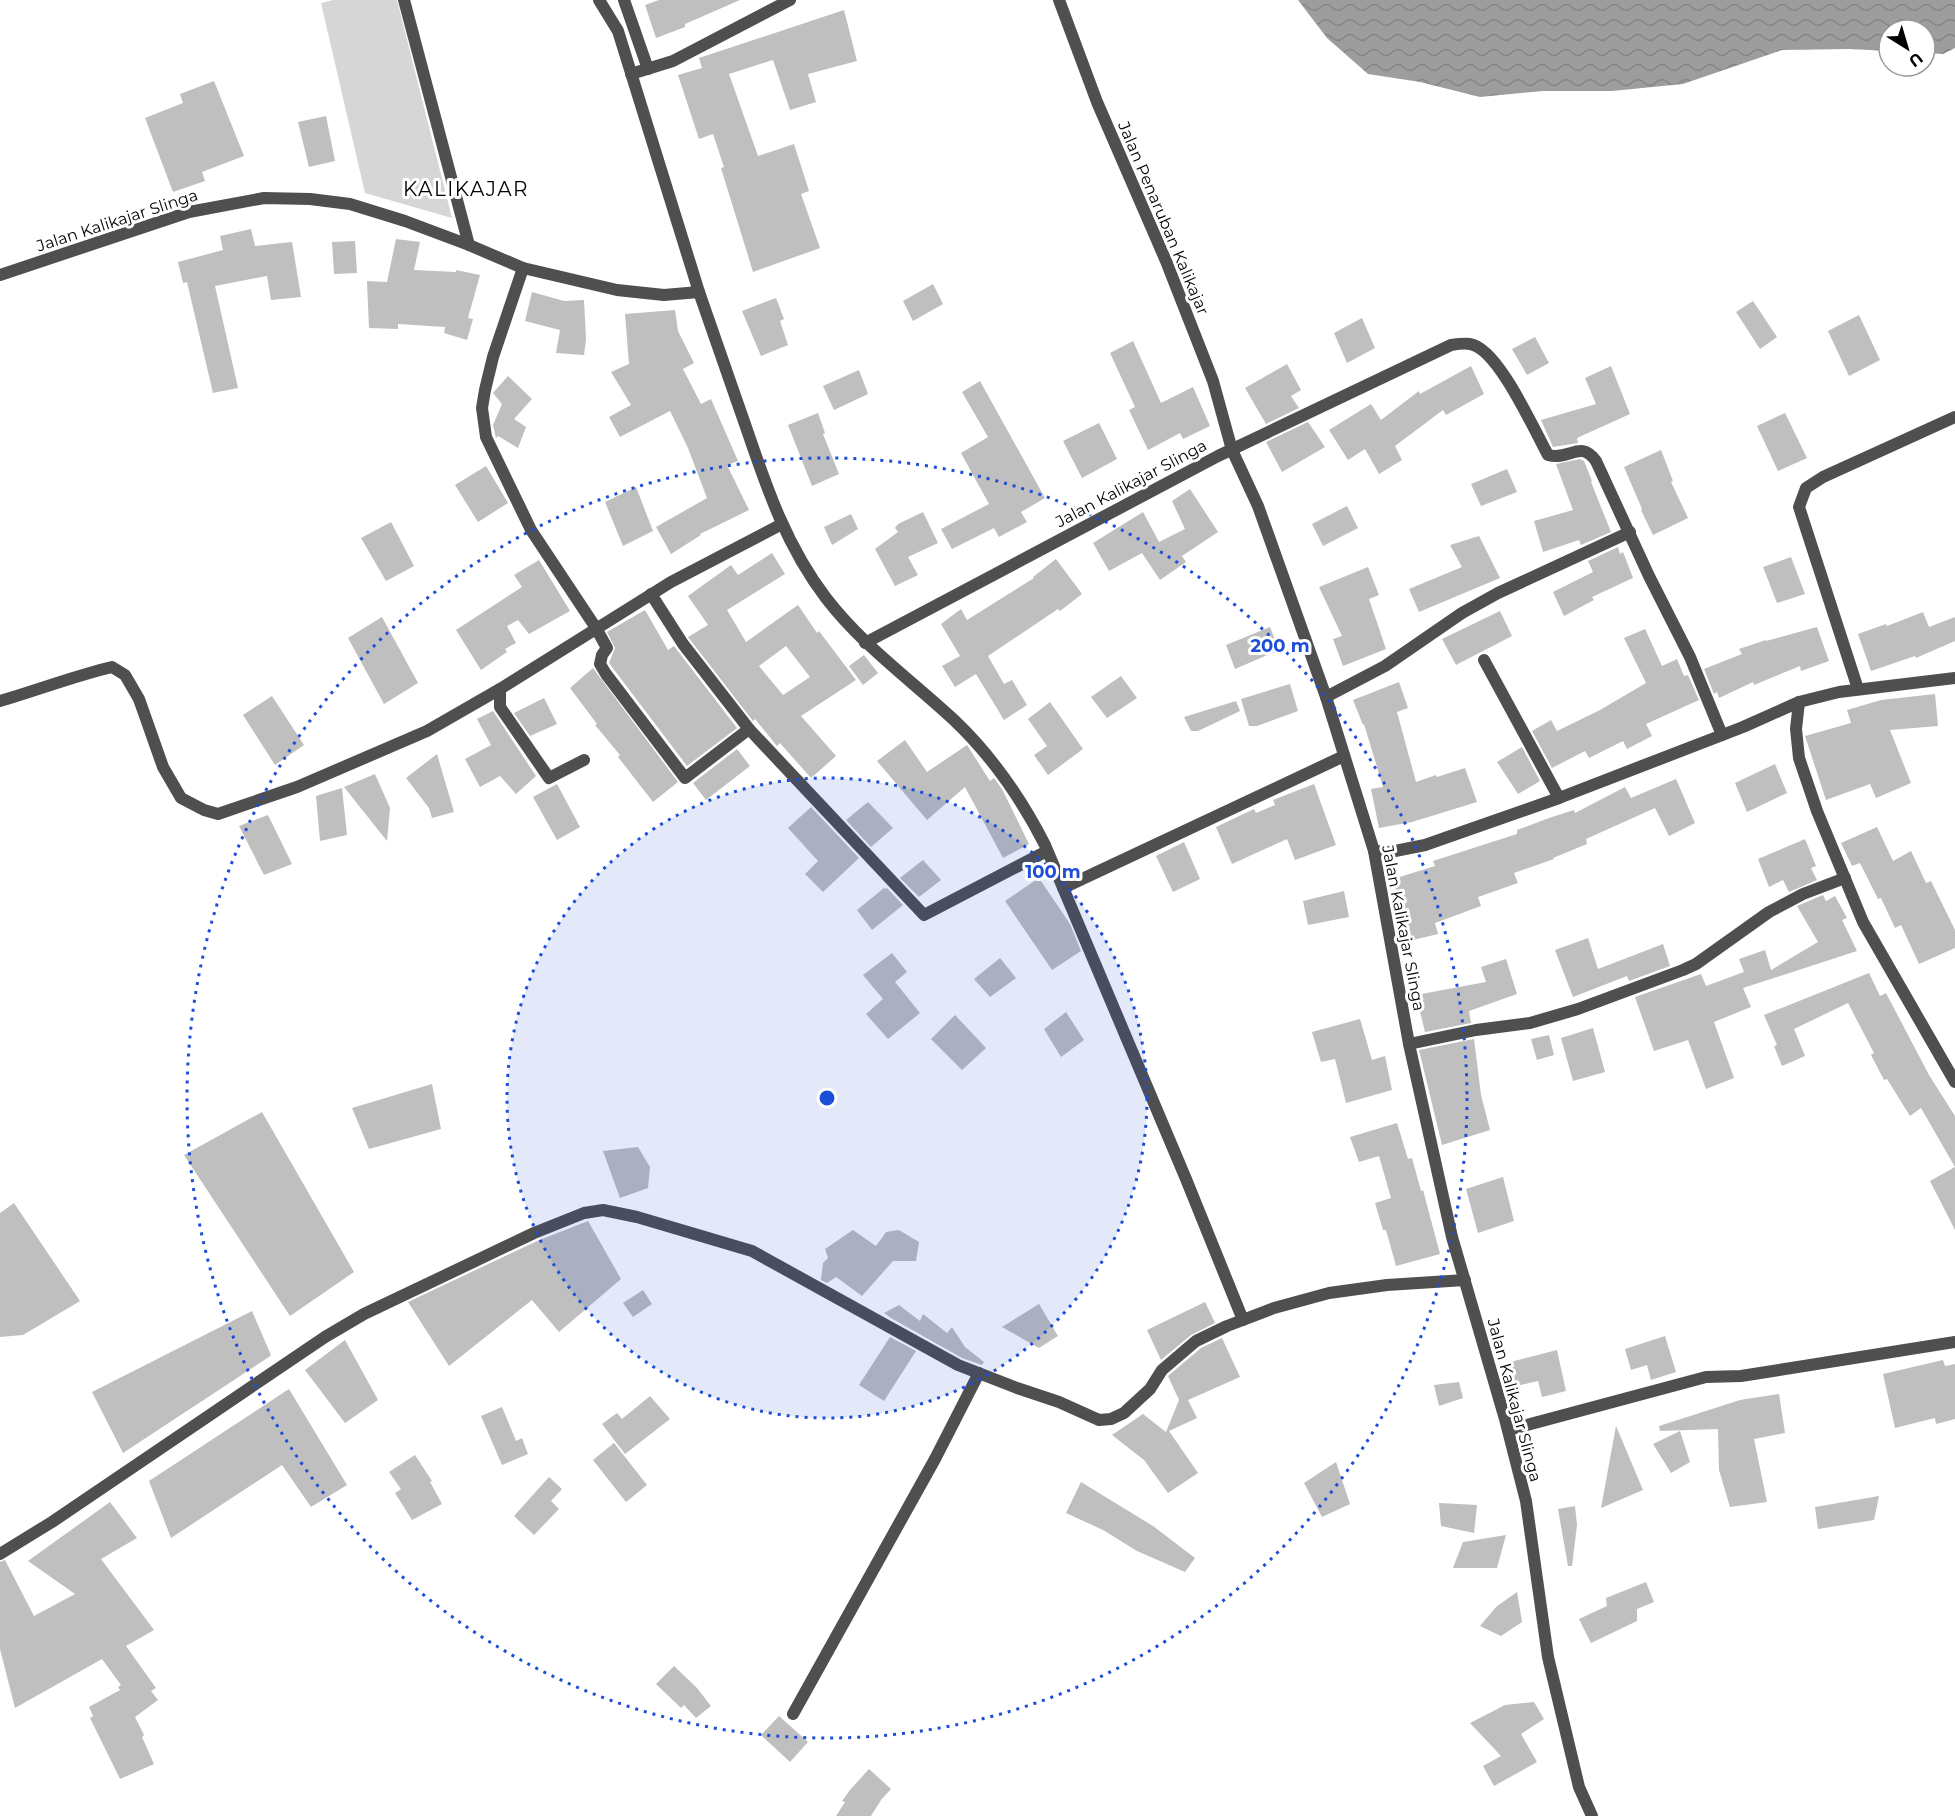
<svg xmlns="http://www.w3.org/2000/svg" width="1955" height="1816" font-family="Montserrat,sans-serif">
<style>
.green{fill:#d6d6d6}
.water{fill:url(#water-waves)}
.building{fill:#bfbfbf;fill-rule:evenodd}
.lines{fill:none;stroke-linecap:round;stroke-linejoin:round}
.minor{stroke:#4f4f4f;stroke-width:12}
.tertiary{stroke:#4f4f4f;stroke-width:12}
.ring{fill:none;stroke:#1d4ed8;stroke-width:3;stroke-dasharray:3 6}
.labels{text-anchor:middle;stroke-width:6;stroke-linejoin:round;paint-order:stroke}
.street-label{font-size:16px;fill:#000;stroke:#fff}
.quarter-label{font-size:20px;letter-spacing:1.5px;fill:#000;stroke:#fff}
.centre{fill:#1d4ed8;stroke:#fff;stroke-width:3}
.ring-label{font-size:18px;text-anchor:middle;font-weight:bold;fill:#1d4ed8;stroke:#fff;stroke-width:6;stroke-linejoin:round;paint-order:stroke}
</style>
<defs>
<pattern id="water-waves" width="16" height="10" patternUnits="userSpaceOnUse" patternTransform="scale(1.5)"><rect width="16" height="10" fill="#9d9d9d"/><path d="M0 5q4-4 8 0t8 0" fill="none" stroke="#858585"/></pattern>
</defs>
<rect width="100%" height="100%" fill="#fff"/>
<path class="green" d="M333 0H397L452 218 365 193 321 3Z"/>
<path class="water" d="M1298 0H1955V48L1943 54 1925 53V30H1889V51L1849 49 1782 50 1683 84 1612 91H1543L1480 97 1420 82 1368 74 1327 38Z"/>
<g class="building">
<path d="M659 0H740L685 24V27L656 38 645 5Z"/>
<path d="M844 10 857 61 808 74 816 102 790 110 773 60 729 74 758 156 794 144 809 191 801 194 820 248 753 272 721 168 724 167 713 134 699 139 678 75 702 68 699 58Z"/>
<path d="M214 81 244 156 202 172 205 181 173 192 145 118 183 103 180 94Z"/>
<path d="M326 116 335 161 309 167 298 122Z"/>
<path d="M251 229 255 246 292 242 301 297 271 300 267 276 215 286 238 388 213 393 187 282 183 283 178 262 223 250 220 236Z"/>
<path d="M396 239 420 242 414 270 456 272V270L480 275 468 318 473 319 467 340 444 333 445 327 398 324V329L369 328 367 281 387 282Z"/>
<path d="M355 241 357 273 334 274 332 242Z"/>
<path d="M933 284 943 304 913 321 903 301Z"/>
<path d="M532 292 564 301 584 300 586 339 584 355 556 353 560 330 525 321Z"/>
<path d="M776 298 784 319 780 321 788 345 761 356 742 311Z"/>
<path d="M1753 301 1777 337 1760 349 1736 312Z"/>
<path d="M675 310 678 331 694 363 683 369 701 404 711 399 738 461 727 465 749 510 700 534 701 535 671 554 656 527 707 498 688 448 670 411 620 437 609 417 631 405 611 372 629 364 625 314Z"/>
<path d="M1859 315 1880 360 1849 376 1828 331Z"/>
<path d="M1362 318 1375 348 1347 363 1334 333Z"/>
<path d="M1535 337 1549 363 1527 375 1512 349Z"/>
<path d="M1133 341 1161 403 1193 387 1210 426 1183 439 1180 433 1148 450 1129 410 1135 407 1110 353Z"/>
<path d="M1287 364 1301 390 1291 396 1299 408 1266 424 1245 388Z"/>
<path d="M1471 366 1484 394 1446 415 1443 410 1395 446 1402 460 1379 474 1365 449 1348 460 1329 430 1371 404 1381 420 1419 391 1420 394Z"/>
<path d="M1611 366 1630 414 1577 438 1578 443 1553 447 1541 420 1596 404 1585 378Z"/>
<path d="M859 370 868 394 834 410 823 386Z"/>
<path d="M508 376 532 399 514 419 526 427 518 448 498 436 496 438 493 425 502 404 493 393Z"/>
<path d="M980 381 1045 498 1021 512 1027 522 999 537 994 528 952 549 941 529 989 504 961 453 988 437 962 392Z"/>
<path d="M818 413 825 433 823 434 839 474 812 486 788 425Z"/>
<path d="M1785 413 1807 458 1778 471 1757 426Z"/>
<path d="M1308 422 1325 447 1282 472 1266 442Z"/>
<path d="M1099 423 1117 459 1082 478 1063 441Z"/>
<path d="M1661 450 1673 481 1671 482 1688 518 1653 535 1641 510 1642 509 1624 467Z"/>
<path d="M1580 459 1584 461 1592 481 1591 482 1611 532 1581 545 1579 540 1543 552 1534 521 1573 510 1556 464Z"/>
<path d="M486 466 508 503 478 522 455 485Z"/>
<path d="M1507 469 1517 492 1481 506 1471 484Z"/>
<path d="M636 487 653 531 623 546 605 502Z"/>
<path d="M1190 489 1218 532 1182 556 1186 562 1160 580 1142 553 1109 571 1093 543 1143 512 1159 542 1185 529 1172 501Z"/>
<path d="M1347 506 1358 528 1323 546 1312 524Z"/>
<path d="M923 512 938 543 908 557 918 575 895 586 875 549 898 532 895 528 898 524Z"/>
<path d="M851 514 858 529 832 545 824 527Z"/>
<path d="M391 522 414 566 386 581 361 538Z"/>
<path d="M1479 536 1500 578 1419 612 1409 589 1462 567 1450 545Z"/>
<path d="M1618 547 1620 554 1623 552 1633 578 1592 597 1594 600 1564 616 1553 592 1593 572 1588 561Z"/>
<path d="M772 553 785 574 727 610 746 642 798 605 817 633 819 631 856 680 801 716 836 756 811 778 780 743 777 746 755 719 753 721 688 637 708 625 688 596 731 565 738 575ZM786 646 810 677 783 695 759 666Z"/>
<path d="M1791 557 1805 594 1777 603 1763 567Z"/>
<path d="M1056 559 1082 594 1060 611 1058 609 988 656 1004 684 1012 680 1027 705 1004 720 976 674 955 687 942 666 960 656 941 624 961 609 967 620 1034 578 1033 577Z"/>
<path d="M539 560 570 611 529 634 518 620 507 626 516 643 505 649 507 652 481 670 456 630 522 587 514 575Z"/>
<path d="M1368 567 1379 595 1369 599 1386 649 1343 666 1333 639 1342 636 1319 587Z"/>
<path d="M645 610 668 650 674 646 737 728 687 766 609 663 615 648 607 632Z"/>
<path d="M1500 611 1512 636 1456 665 1442 639Z"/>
<path d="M1923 612 1929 627 1955 617V641L1916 658 1915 656 1871 671 1858 634 1886 624 1887 626Z"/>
<path d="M382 617 418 683 384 704 348 638Z"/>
<path d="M1270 627 1279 650 1235 669 1226 645Z"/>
<path d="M1817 627 1829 661 1801 671 1800 666 1754 685 1753 682 1719 698 1717 692 1714 694 1704 669 1742 654 1739 649 1766 640V641Z"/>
<path d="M1645 629 1662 666 1677 659 1684 676 1688 675 1699 700 1646 724 1652 736 1627 749 1623 741 1589 758 1585 751 1552 768 1532 731 1551 720 1557 731 1600 710 1646 683 1624 638Z"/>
<path d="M864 655 878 673 863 685 849 666Z"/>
<path d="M593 668 678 782 653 802 618 757 620 755 595 725 597 724 570 688Z"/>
<path d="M1121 676 1137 698 1107 718 1091 697Z"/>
<path d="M1399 682 1408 708 1397 712 1416 782 1436 775 1437 777 1465 768 1477 802 1412 822 1379 828 1371 789 1383 787 1364 724 1363 725 1353 700Z"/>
<path d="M1290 684 1298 711 1257 726H1249L1241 699Z"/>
<path d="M1935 694 1938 726 1890 730 1911 783 1876 798 1870 784 1826 800 1805 736 1851 723 1847 710 1881 700Z"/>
<path d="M272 696 304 745 275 765 243 715Z"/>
<path d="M544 698 557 724 530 736 514 713Z"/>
<path d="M1236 701 1240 711 1198 731H1191L1184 717Z"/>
<path d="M1050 702 1083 749 1048 775 1034 755 1047 746 1028 719Z"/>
<path d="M493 711 536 776 516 794 500 776 480 787 465 759 491 745 477 719Z"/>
<path d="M905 740 927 772 967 745 990 781 994 778 1002 789 1029 844 1003 858 965 787 927 820 877 761Z"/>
<path d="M1522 747 1540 781 1518 794 1497 762Z"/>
<path d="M737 749 750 766 706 800 693 783Z"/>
<path d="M437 754 454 812 432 818 429 808 406 778Z"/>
<path d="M1775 764 1787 793 1747 812 1735 783Z"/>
<path d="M375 774 390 808 387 841 344 787Z"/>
<path d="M1676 779 1695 823 1669 836 1655 808 1586 839 1587 844 1553 858 1554 859 1514 873 1518 883 1478 897 1481 906 1435 923 1438 934 1409 941 1393 879 1435 866 1433 861 1517 834V830L1549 818 1574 810 1575 813 1625 787 1631 798Z"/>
<path d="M557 784 580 827 557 840 533 797Z"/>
<path d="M1314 784 1336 845 1295 860 1287 839 1232 864 1216 827 1254 809 1256 813 1275 805 1273 800Z"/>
<path d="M342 788 347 835 320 841 316 796Z"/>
<path d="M868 802 893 828 871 847 846 820Z"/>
<path d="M811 807 859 858 823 892 805 874 818 861 788 828Z"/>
<path d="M268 815 292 864 264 875 239 826Z"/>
<path d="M1877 827 1893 861 1911 851 1926 883 1931 881 1955 930V948L1919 964 1901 925 1895 928 1881 898 1878 899 1860 863 1852 866 1841 843Z"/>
<path d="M1805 839 1816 866 1811 868 1817 880 1789 892 1783 880 1769 887 1758 859Z"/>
<path d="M1184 842 1200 879 1173 892 1156 856Z"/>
<path d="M923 860 941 880 919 897 900 878Z"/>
<path d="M1039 878 1070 924 1081 951 1052 970 1005 901Z"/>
<path d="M884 888 886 889 887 888 903 905 872 930 857 910Z"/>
<path d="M1344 891 1349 917 1308 925 1303 901Z"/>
<path d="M1823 895 1826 901 1835 896 1847 918 1842 920 1857 951 1743 988 1751 1007 1714 1022 1734 1078 1706 1089 1688 1040 1654 1051 1635 997 1701 974 1706 986 1744 972 1739 959 1765 950 1771 970 1818 942 1797 906Z"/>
<path d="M1588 938 1598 969 1663 944 1670 966 1629 981 1627 976 1573 997 1555 950Z"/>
<path d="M892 953 907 972 895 982 920 1013 888 1039 866 1014 883 999 863 975Z"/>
<path d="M1000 958 1016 978 990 997 974 979Z"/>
<path d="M1506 959 1517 994 1469 1011 1471 1023 1425 1032 1416 995 1486 982 1481 967Z"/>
<path d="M1869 973 1880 996 1886 993 1929 1075 1955 1116V1167L1921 1108 1910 1116 1887 1079 1884 1080 1871 1055 1874 1053 1848 1003 1794 1029 1805 1056 1782 1066 1774 1046 1777 1045 1764 1015Z"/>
<path d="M1066 1012 1084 1040 1061 1057 1044 1029Z"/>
<path d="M955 1015 986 1048 962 1070 931 1039Z"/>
<path d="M1360 1019 1372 1060 1385 1056 1392 1090 1346 1103 1335 1059 1321 1062 1312 1032Z"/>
<path d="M1593 1028 1605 1072 1573 1081 1561 1038Z"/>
<path d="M1549 1035 1554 1055 1537 1060 1531 1039Z"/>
<path d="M1474 1039 1481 1095 1490 1130 1442 1145 1419 1050Z"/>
<path d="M432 1084 441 1129 369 1149 352 1108Z"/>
<path d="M262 1112 354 1272 290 1316 184 1155Z"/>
<path d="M1397 1123 1408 1159 1412 1158 1421 1191 1423 1190 1440 1254 1396 1266 1386 1230H1383L1375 1203 1391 1198 1379 1156 1359 1162 1350 1137Z"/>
<path d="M638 1147 650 1167 648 1188 620 1198 603 1151Z"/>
<path d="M1955 1167V1230L1930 1181Z"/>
<path d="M1503 1177 1514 1221 1478 1233 1466 1189Z"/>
<path d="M14 1203 80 1301 23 1335 0 1337V1213Z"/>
<path d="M588 1221 621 1279 559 1332 532 1300 449 1366 408 1302 537 1241Z"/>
<path d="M853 1230 876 1246 886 1232 899 1230 919 1242 916 1261H893L862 1296 836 1277 827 1283 821 1280 823 1263 828 1258 825 1249Z"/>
<path d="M643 1290 652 1304 633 1317 623 1303Z"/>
<path d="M1205 1302 1215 1323 1191 1335 1161 1360 1147 1330Z"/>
<path d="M1039 1304 1058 1336 1039 1348 1002 1327Z"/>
<path d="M899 1305 920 1321 923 1314 947 1333 952 1327 965 1347 984 1362 982 1365 962 1358 891 1318 884 1313Z"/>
<path d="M252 1311 271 1355 269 1357 123 1453 92 1392Z"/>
<path d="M1665 1336 1676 1372 1651 1380 1647 1365 1631 1370 1625 1349Z"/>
<path d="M890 1337 916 1351 884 1401 859 1385Z"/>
<path d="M1222 1338 1240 1377 1188 1400 1197 1418 1169 1431 1198 1473 1168 1493 1144 1460 1112 1435 1143 1414 1166 1432 1179 1400 1168 1376 1201 1348Z"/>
<path d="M345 1340 378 1400 345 1423 305 1370Z"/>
<path d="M1557 1350 1566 1391 1542 1397 1538 1381 1507 1388 1502 1364Z"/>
<path d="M1943 1360 1945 1366 1955 1364V1419L1936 1424 1935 1418 1895 1428 1883 1374Z"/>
<path d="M1459 1382 1463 1398 1439 1406 1434 1385Z"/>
<path d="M289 1389 347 1485 311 1507 282 1465 171 1538 149 1481Z"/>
<path d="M1779 1394 1785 1433 1754 1439 1767 1502 1730 1507 1719 1470 1718 1429 1660 1431 1659 1426 1740 1400Z"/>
<path d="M650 1396 670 1419 625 1454 602 1424 617 1413 622 1419Z"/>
<path d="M502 1407 516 1441 522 1438 528 1454 502 1465 481 1416Z"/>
<path d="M1616 1426 1643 1490 1601 1508Z"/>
<path d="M1680 1431 1690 1462 1671 1473 1653 1444Z"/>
<path d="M614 1443 647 1485 626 1502 593 1460Z"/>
<path d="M415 1455 432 1481 430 1482 442 1504 412 1520 395 1493 401 1489 389 1472Z"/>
<path d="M1336 1462 1350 1504 1322 1517 1304 1483Z"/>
<path d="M549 1477 562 1489 551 1501 559 1509 534 1535 514 1516Z"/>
<path d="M1081 1482 1153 1526 1195 1558 1185 1572 1137 1551 1103 1530 1066 1513Z"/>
<path d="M1879 1496 1874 1520 1818 1529 1815 1507Z"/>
<path d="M110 1502 137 1538 101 1559 154 1630 126 1646 156 1688 151 1691 158 1700 135 1717 144 1735 142 1737 154 1764 120 1779 90 1718 93 1716 89 1707 120 1690 118 1687 121 1685 102 1659 15 1708 0 1649V1562L5 1560 34 1616 75 1594 28 1561Z"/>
<path d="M1439 1503 1477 1505 1474 1533 1441 1526Z"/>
<path d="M1575 1506 1577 1525 1572 1566H1568L1558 1509Z"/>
<path d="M1506 1535 1497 1568H1453L1463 1542Z"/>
<path d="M1646 1582 1654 1602 1637 1609V1621L1591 1643 1579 1619 1607 1606 1606 1598Z"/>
<path d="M1517 1592 1522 1622 1501 1636 1480 1626 1496 1607Z"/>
<path d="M674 1666 697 1688 711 1706 696 1718 684 1705 681 1708 656 1684Z"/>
<path d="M1534 1702 1544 1719 1521 1734 1537 1762 1494 1786 1483 1766 1501 1756 1470 1723 1505 1705Z"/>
<path d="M779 1716 808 1742 790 1762 761 1735Z"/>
<path d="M869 1769 891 1789 881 1800 871 1816H836L845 1802 842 1801 850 1790Z"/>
</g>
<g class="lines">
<g class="minor">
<path d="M404 0 469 245"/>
<path d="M599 0 618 31 699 292"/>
<path d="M624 0 648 69"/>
<path d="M631 74 673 61 790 0"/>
<path d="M523 268 493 357 485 390 482 408 486 437 531 530 596 628 607 648 602 655 600 664 606 674 685 778 749 729"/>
<path d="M0 275 189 212 264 198 310 199 350 204 405 221 469 245 523 268 617 290 664 295 699 292C715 338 731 384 747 430 767 489 787 547 826 598 862 645 911 680 954 720 992 756 1021 798 1045 845L1186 1179 1243 1320"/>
<path d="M651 594 683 644 749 729 924 915 1047 851"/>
<path d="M865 643 1218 456 1451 345C1457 344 1464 343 1470 344 1498 348 1534 430 1548 455 1570 461 1580 439 1596 461L1649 576 1690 657 1722 735"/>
<path d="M1484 660 1559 798"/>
<path d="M500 689V707L549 778 584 760"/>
<path d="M1858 689 1799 507 1806 488 1823 477 1955 417"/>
<path d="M1326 697 1385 666 1462 613 1498 593 1630 532"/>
<path d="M0 701C38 690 74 676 112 667L125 675 139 699 163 767 181 798 204 810 218 814 297 787 427 731 500 689 671 582 782 524"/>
<path d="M1799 702 1796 729 1799 758 1817 811 1863 922 1955 1082"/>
<path d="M1374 851 1390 852 1425 845 1559 798 1743 727 1799 702 1839 692 1955 678"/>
<path d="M1063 888 1344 756"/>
<path d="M1409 1044 1476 1030 1530 1023 1578 1009 1683 970 1696 964 1769 912 1803 894 1845 878"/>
<path d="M1508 1430 1706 1377 1741 1376 1955 1342"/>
<path d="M0 1554 52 1522 325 1337 364 1314 534 1233 584 1213 603 1210 637 1217 752 1251 958 1365 1017 1388 1059 1402 1099 1420 1111 1419 1124 1413 1150 1389 1162 1370 1196 1341 1227 1326 1274 1308 1329 1293 1387 1285 1465 1280"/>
<path d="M793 1714 935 1459 979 1373"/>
</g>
<path class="tertiary" d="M1059 0 1097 102 1166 261 1213 381 1232 450 1258 506 1326 697 1374 851 1409 1044 1452 1237 1505 1419 1526 1501 1548 1657 1579 1787 1592 1816"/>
</g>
<circle cx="827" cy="1098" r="320" fill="#1d4ed8" fill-opacity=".12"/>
<g class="ring">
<circle cx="827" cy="1098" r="320"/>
<circle cx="827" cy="1098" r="640"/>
</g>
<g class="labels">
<g class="street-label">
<text transform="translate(1164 218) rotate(67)" y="6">Jalan Penaruban Kalikajar</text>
<text transform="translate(117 220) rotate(-18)" y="6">Jalan Kalikajar Slinga</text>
<text transform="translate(1131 483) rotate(-28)" y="6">Jalan Kalikajar Slinga</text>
<text transform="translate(1404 928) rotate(79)" y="6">Jalan Kalikajar Slinga</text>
<text transform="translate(1515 1400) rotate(75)" y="6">Jalan Kalikajar Slinga</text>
</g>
<g class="quarter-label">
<text x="466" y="196">KALIKAJAR</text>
</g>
</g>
<circle cx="827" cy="1098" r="9" class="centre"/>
<g class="ring-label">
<text x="1280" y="652">200 m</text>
<text x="1053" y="878">100 m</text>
</g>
<g transform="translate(1907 48) rotate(143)"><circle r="28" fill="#ffffff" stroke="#999999" stroke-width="1.5"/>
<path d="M0-4.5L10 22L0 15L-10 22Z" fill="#000000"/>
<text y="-9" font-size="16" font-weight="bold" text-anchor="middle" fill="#000000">U</text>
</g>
</svg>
